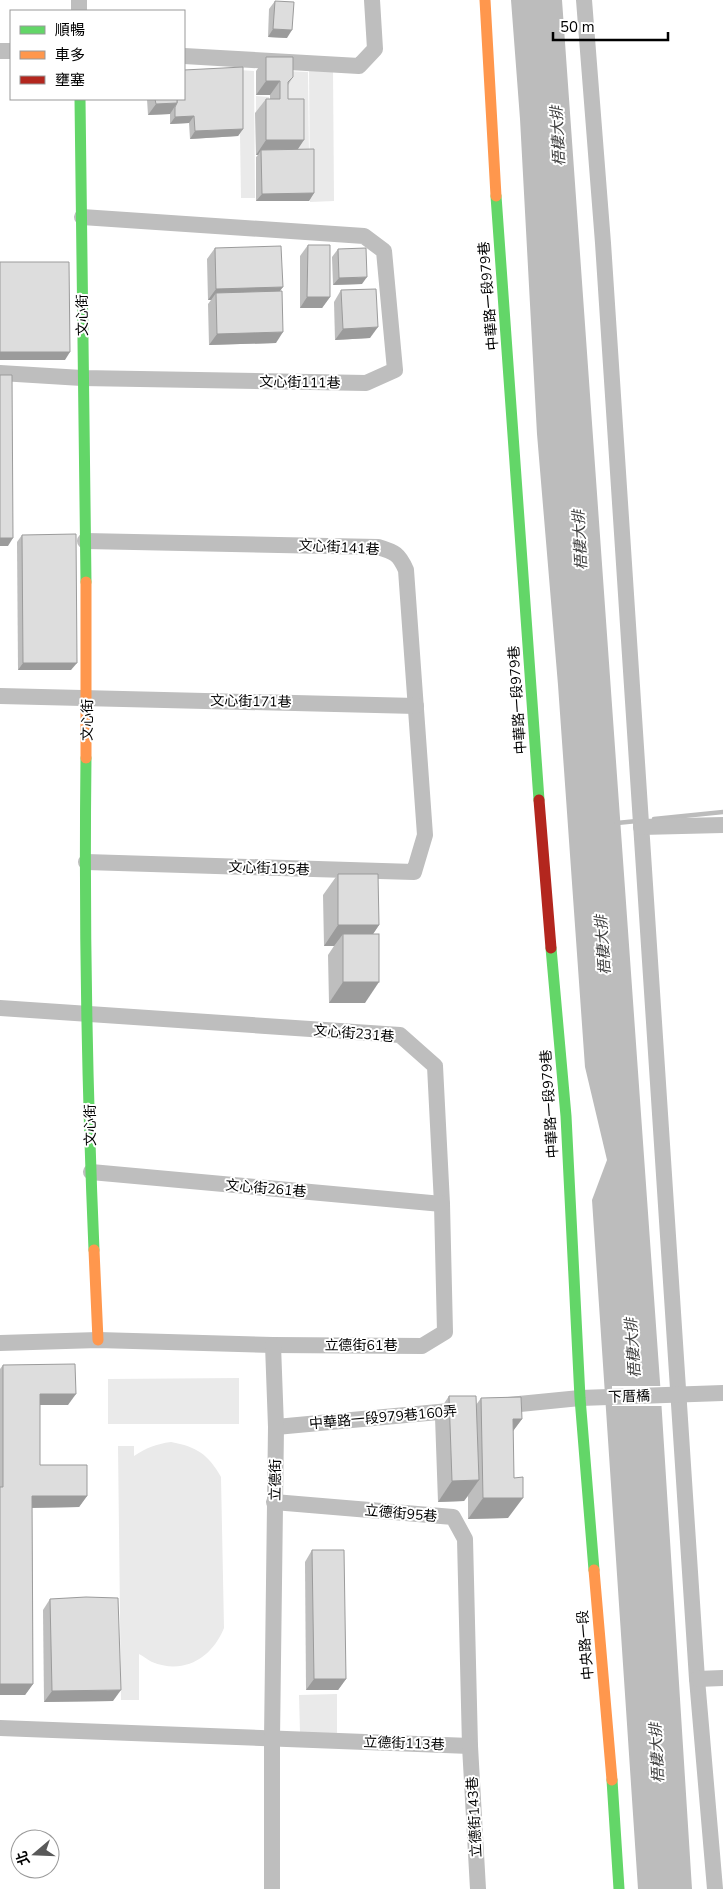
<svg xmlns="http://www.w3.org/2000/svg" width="723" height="1889" font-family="'Nunito Sans','Noto Sans TC',sans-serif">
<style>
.green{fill:#eaeaea}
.water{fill:#bcbcbc}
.pier{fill:#fff}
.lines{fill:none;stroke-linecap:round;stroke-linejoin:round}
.stream{stroke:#bcbcbc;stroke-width:4.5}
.street{stroke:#bebebe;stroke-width:16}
.fast{stroke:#63d668;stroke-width:11}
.slow{stroke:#ff974d;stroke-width:11}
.jam{stroke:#b3261e;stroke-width:11}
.wall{fill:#bebebe}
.shaded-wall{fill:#9b9b9b}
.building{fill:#ddd;stroke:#9b9b9b}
.labels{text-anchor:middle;stroke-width:4;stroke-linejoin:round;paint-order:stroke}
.street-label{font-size:14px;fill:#000;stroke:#fff}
.water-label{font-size:15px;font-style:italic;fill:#414141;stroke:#fff}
</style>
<rect width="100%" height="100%" fill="#fff"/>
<g class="green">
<path d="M309 69H333L334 201 310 202Z"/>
<path d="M239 70 254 71 255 198H241Z"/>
<path d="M285 71 308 72 309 155H295L280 93Z"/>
<path d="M256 96 269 97V111H256Z"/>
<path d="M239 1378V1424H108V1379Z"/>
<path d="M171 1442C197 1447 208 1454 221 1477L224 1628C212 1658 184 1675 152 1662 148 1660 143 1656 139 1654V1700H121L118 1446H134V1456C146 1448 156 1444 171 1442Z"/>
<path d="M337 1694V1733H300L299 1695Z"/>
</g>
<path class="water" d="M511 0H562L660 1382 692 1889H638L592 1200 607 1160 585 1067 558 685 537 434 520 119Z"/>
<path class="pier" d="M612 1386H663L664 1406H612Z"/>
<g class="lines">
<g class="stream">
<path d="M654 819 723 812"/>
<path d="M617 823 637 821"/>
</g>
<g class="street">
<path d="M79 0V11"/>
<path d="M584 0 603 243 697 1679 715 1889"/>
<path d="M0 51H11"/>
<path d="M184 56 359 66 375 49 372 0"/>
<path d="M0 373 82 378 366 383 395 370 384 251 364 236 82 217"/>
<path d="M85 541 378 547C395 552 399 554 406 570L425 835 414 872 86 862"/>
<path d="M0 696 416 706"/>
<path d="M641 827 723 825"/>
<path d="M0 1008 400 1035 435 1066 442 1204 445 1332 422 1346 273 1345 98 1340 0 1343"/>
<path d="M91 1172 442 1204"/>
<path d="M499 1406 580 1398 723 1393"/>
<path d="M276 1427 460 1410"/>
<path d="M697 1679 723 1678"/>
<path d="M0 1728 470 1746 465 1539 453 1517 274 1502"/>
<path d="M470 1746 478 1889"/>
<path d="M272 1889V1739L276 1427 273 1345"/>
</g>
<g class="fast">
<path d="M80 99 86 582"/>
<path d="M496 196 539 800"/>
<path d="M86 758C84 922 87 1086 94 1250"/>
<path d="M551 948 566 1116 580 1398 594 1570"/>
<path d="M612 1780 619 1889"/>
</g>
<g class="slow">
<path d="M485 0 496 196"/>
<path d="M86 582V758"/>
<path d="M94 1250 98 1340"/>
<path d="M594 1570 612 1780"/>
</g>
<path class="jam" d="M539 800 551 948"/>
</g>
<g class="wall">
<path d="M275 1 287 38 268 37 269 9Z"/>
<path d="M266 57 293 77 288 85V99L298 149 314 193 309 201H256V157L258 155H256L255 113 266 99H270V95H256V71Z"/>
<path d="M147 99H184L243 129 238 136 190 139 189 123 170 124V114L148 115Z"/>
<path d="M308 245 330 297 322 308H300V256Z"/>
<path d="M215 248 280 291 276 343 209 345 208 304 211 300H208L207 259Z"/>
<path d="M338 249 362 284 333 285 332 257Z"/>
<path d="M341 290 370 338 335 340 334 302Z"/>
<path d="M22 535 71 670H18L17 542Z"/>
<path d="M338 874 379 925 373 934 365 1003H329L328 955 334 946H324L323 895Z"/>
<path d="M3 1365 68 1405H40V1465L87 1496 79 1507 32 1508 33 1684 25 1695H0V1369Z"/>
<path d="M449 1396 476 1405 481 1398 522 1419 513 1431 508 1518 468 1519V1496L464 1501 438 1502 435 1417Z"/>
<path d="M312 1550 346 1679 338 1690H306L305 1562Z"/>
<path d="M50 1599 113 1701 44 1702 43 1610Z"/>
</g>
<g class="shaded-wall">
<path d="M273 29 292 30 287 38 268 37Z"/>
<path d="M266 81H280L270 95H256Z"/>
<path d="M177 103 170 114 148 115 156 104Z"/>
<path d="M194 116 189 123 170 124 175 117Z"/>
<path d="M243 129 238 136 190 139 195 131Z"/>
<path d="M266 140H304L294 155 261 150 258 155H256Z"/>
<path d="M314 193 309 201H256L262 194Z"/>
<path d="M367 277 362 284 333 285 339 278Z"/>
<path d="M283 287 275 298 216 293 211 300H208L216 289Z"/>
<path d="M307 297H330L322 308H300Z"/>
<path d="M378 327 370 338 335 340 343 329Z"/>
<path d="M283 332 276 343 209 345 217 334Z"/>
<path d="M0 352H70L65 360H0Z"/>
<path d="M0 538H13L8 546H0Z"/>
<path d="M23 663H77L71 670H18Z"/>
<path d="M338 925H379L365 946 343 934 334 946H324Z"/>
<path d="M343 982H379L365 1003H329Z"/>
<path d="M40 1394H76L68 1405H32Z"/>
<path d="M513 1419H522L507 1439Z"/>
<path d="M479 1480 464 1501 438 1502 452 1481Z"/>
<path d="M32 1496H87L79 1507 24 1508Z"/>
<path d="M483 1498H523L508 1518 468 1519Z"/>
<path d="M314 1679H346L338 1690H306Z"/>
<path d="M0 1684H33L25 1695H0Z"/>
<path d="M121 1690 113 1701 44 1702 52 1691Z"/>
</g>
<g class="building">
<path d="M275 1 294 2 292 30 273 29Z"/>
<path d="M266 57H293V77L288 82V99H304V140H266V99H280V81H266Z"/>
<path d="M243 67V129L195 131 194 116 175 117V107L177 103V99H184V70Z"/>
<path d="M155 99H177V103L156 104Z"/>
<path d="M314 149V193L262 194 261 150Z"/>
<path d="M308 245H330V297H307Z"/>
<path d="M281 246 283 287 216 289 215 248Z"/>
<path d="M366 248 367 277 339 278 338 249Z"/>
<path d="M0 262H69L70 352H0Z"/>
<path d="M376 289 378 327 343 329 341 290Z"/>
<path d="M282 291 283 332 217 334 216 293Z"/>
<path d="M0 375H12L13 538H0Z"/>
<path d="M76 534 77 663H23L22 535Z"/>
<path d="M338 874H378L379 925H338Z"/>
<rect x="343" y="934" width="36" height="48"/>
<path d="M75 1364 76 1394H40V1465H87V1496H32L33 1684H0V1487H3V1365Z"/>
<path d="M449 1396H476L479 1480 452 1481Z"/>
<path d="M521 1397 522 1419H513L514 1478 523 1477V1498H483L481 1398Z"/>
<path d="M312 1550H344L346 1679H314Z"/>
<path d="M86 1597 118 1598 121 1690 52 1691 50 1599Z"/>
</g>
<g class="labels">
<g class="street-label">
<text transform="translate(488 296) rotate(-95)" y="5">中華路一段979巷</text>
<text transform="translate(82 315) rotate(-91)" y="5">文心街</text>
<text transform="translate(300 382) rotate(1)" y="5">文心街111巷</text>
<text transform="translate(339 547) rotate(3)" y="5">文心街141巷</text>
<text transform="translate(517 700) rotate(-94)" y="5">中華路一段979巷</text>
<text transform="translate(251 701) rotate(1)" y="5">文心街171巷</text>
<text transform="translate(87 720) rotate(-89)" y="5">文心街</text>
<text transform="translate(269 868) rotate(2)" y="5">文心街195巷</text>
<text transform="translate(354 1033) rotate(5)" y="5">文心街231巷</text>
<text transform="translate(549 1104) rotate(-94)" y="5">中華路一段979巷</text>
<text transform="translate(90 1125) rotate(-91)" y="5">文心街</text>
<text transform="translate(266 1188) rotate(5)" y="5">文心街261巷</text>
<text x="361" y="1350">立德街61巷</text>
<text transform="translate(629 1396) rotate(-2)" y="5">下厝橋</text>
<text transform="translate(383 1417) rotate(-5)" y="5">中華路一段979巷160弄</text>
<text transform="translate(275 1480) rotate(-89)" y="5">立德街</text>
<text transform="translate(401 1513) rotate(5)" y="5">立德街95巷</text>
<text transform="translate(585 1645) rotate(-95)" y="5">中央路一段</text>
<text transform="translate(404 1743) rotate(2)" y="5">立德街113巷</text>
<text transform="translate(474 1817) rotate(-93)" y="5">立德街143巷</text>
</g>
<g class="water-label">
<text transform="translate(558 136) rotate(-93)" y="5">梧棲大排</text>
<text transform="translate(580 540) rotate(-93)" y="5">梧棲大排</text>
<text transform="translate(603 945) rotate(-94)" y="5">梧棲大排</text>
<text transform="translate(633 1348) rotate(-94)" y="5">梧棲大排</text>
<text transform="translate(657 1753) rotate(-93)" y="5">梧棲大排</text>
</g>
</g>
<rect x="10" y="10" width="175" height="90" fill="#ffffff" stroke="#999999"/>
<rect x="20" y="26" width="25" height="8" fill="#63d668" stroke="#999999"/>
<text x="55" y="35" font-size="15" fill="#000000">順暢</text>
<rect x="20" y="51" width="25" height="8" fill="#ff974d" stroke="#999999"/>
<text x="55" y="60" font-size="15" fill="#000000">車多</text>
<rect x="20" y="76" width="25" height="8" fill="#b3261e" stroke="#999999"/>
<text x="55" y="85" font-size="15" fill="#000000">壅塞</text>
<g transform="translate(35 1854) rotate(251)"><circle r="24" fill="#ffffff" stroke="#999999"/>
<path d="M0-4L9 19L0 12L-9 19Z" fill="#595959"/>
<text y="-8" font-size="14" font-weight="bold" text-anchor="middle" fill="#000000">北</text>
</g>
<path d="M553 32v8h115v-8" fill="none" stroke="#000000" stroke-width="2.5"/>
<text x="560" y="32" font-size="15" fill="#000000" stroke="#ffffff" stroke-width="4" paint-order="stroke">50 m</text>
</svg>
